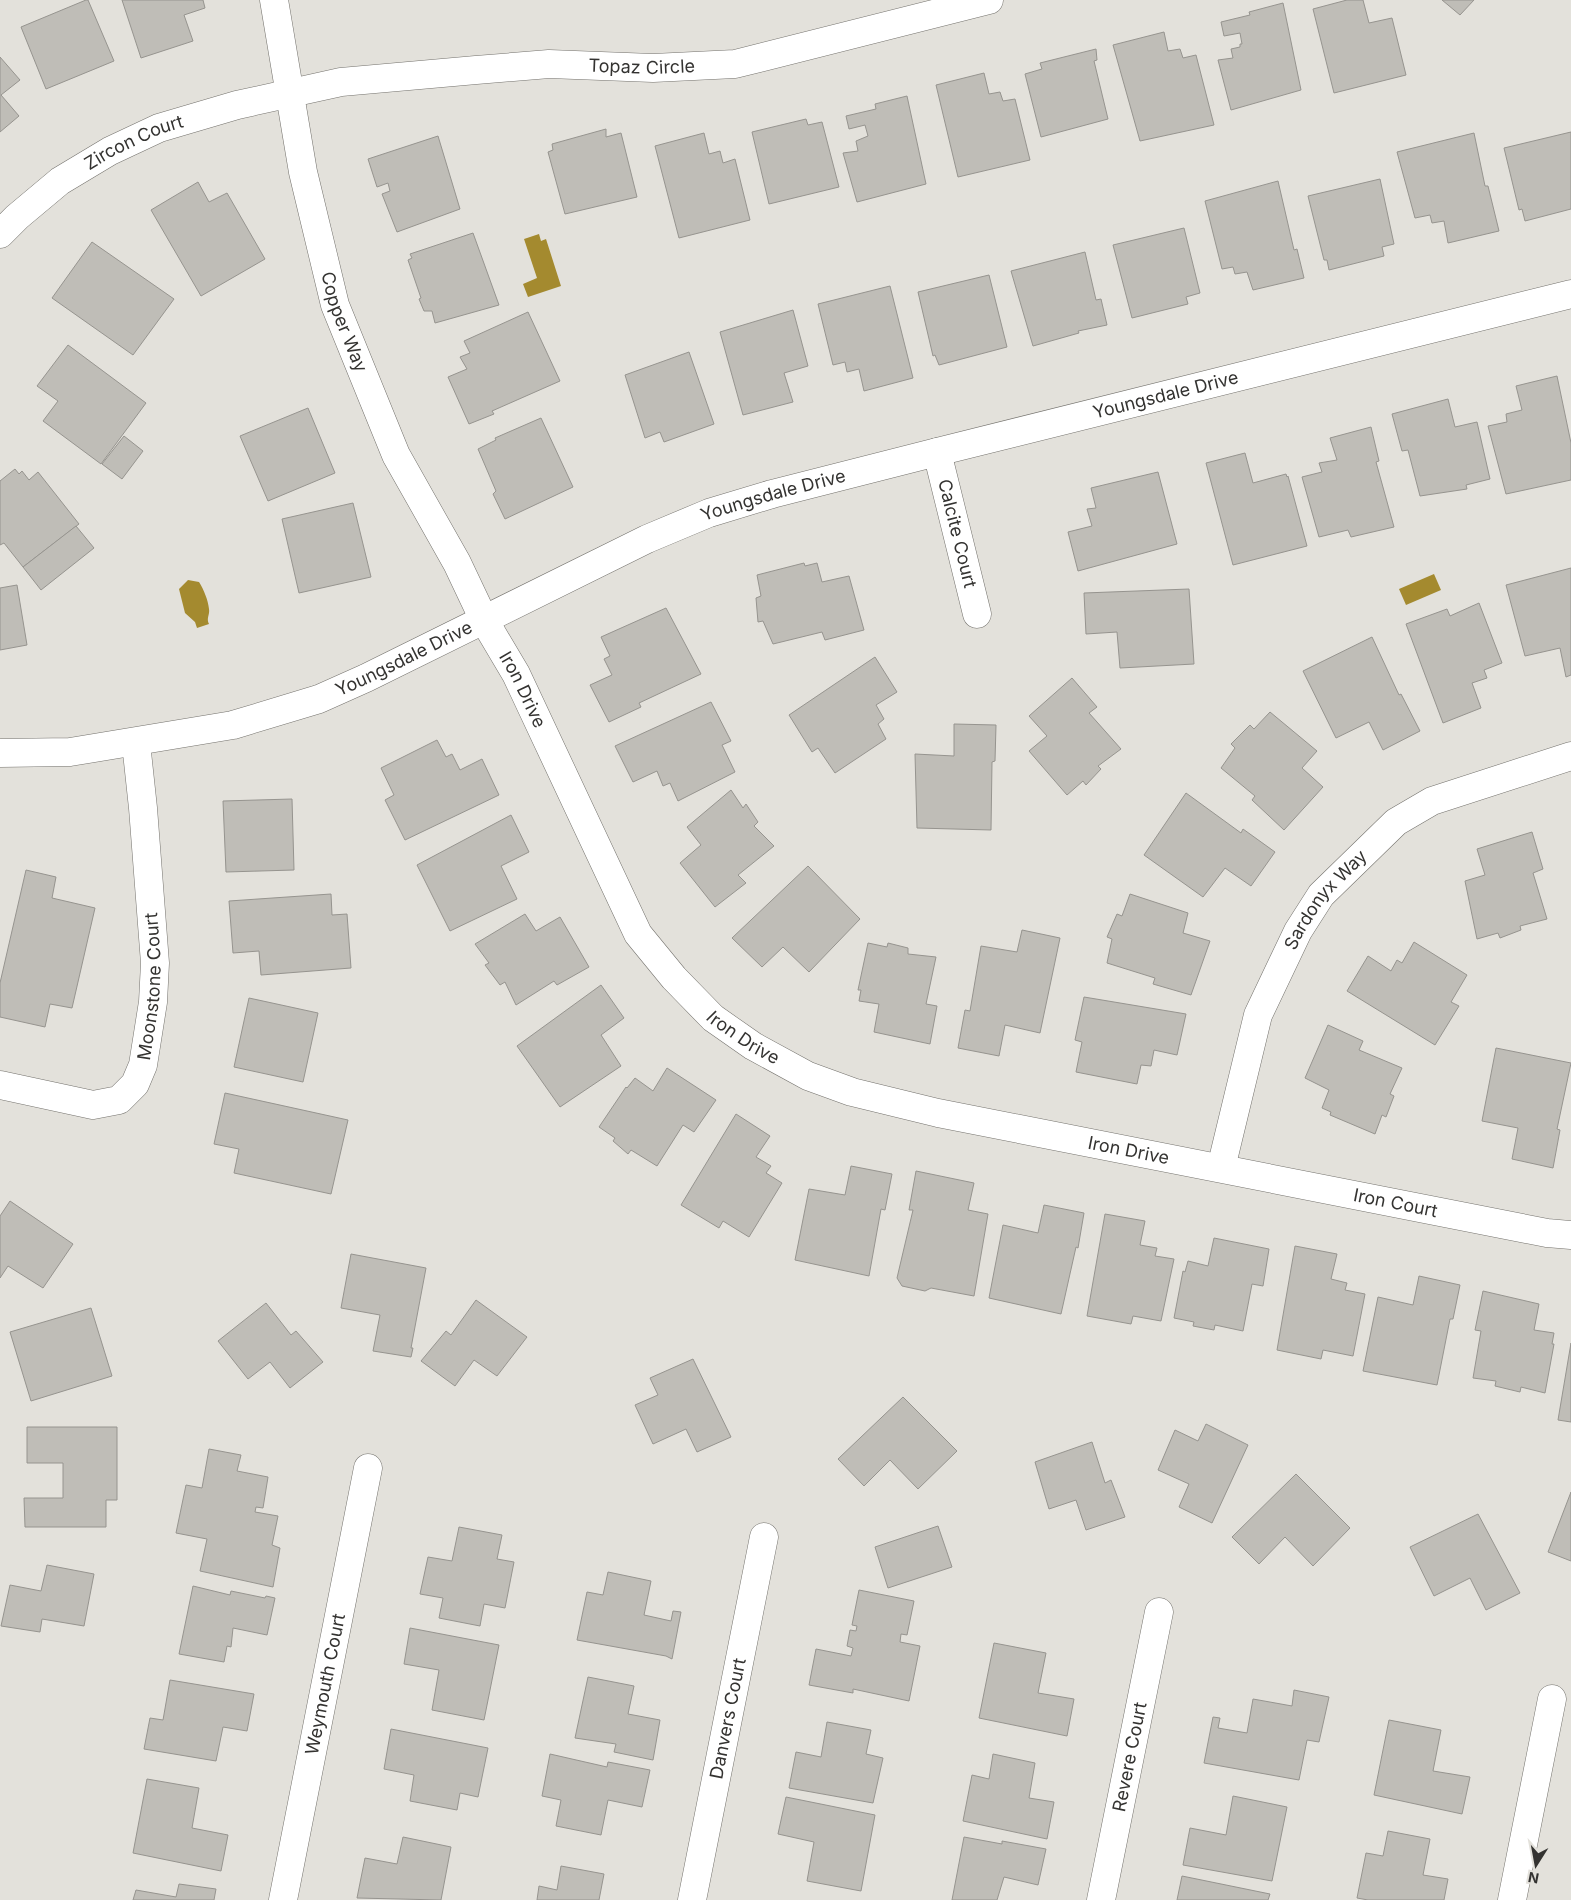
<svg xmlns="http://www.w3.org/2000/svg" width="1571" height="1900" font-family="Inter,sans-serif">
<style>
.water{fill:#a48a2f}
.building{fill:#bfbdb7;stroke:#96948f}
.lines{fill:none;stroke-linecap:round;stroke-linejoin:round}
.minor-casing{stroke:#74726d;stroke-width:29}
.tertiary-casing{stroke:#74726d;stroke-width:29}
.minor{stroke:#fff;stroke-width:28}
.tertiary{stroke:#fff;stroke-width:28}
.labels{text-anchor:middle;stroke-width:4;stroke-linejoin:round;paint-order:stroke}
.street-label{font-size:18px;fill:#343331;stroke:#e3e1db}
</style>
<rect width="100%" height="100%" fill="#e3e1db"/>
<g class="water">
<path d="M539 234 541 241 546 239 561 286 528 297 523 284 537 278 524 239Z"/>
<path d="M1434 574 1441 590 1406 605 1399 589Z"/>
<path d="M188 580 199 582C204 590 208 600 209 609 210 615 206 618 209 624L197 628 195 622 185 613 179 589Z"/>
</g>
<g class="building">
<path d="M86 0H88L114 61 46 89 21 27Z"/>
<path d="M122 0H203L205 8 184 15 193 41 141 58Z"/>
<path d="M1347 0H1363L1369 23 1392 18 1406 75 1334 93 1313 9Z"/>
<path d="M1442 0H1474L1460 15Z"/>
<path d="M1283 3 1301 90 1231 110 1218 60 1233 58 1231 49 1240 47V44H1242L1240 33 1224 36 1221 22 1250 15 1249 12Z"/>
<path d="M1164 32 1168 51 1180 49 1183 58 1196 55 1214 125 1140 141 1113 45Z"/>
<path d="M1096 49 1097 60 1094 61 1108 119 1041 137 1025 74 1042 69 1040 63Z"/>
<path d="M0 57 20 80 1 95 19 116 0 132Z"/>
<path d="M984 73 989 94 1000 92 1003 101 1015 99 1030 160 958 177 936 85Z"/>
<path d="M907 96 926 184 857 202 843 153 858 151 856 141 868 136 865 125 849 129 846 116 876 109 875 104Z"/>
<path d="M806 119 808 125 822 122 839 187 769 204 752 132Z"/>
<path d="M606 129V137L621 133 637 197 565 214 548 152 553 150 552 144Z"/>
<path d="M1571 132V209L1525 221 1522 209 1519 210 1504 148Z"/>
<path d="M704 133 709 154 720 151 723 163 735 159 750 220 679 238 655 146Z"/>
<path d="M1474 133 1485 186H1488L1499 231 1448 243 1444 221 1432 223 1430 215 1415 218 1397 152Z"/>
<path d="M438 136 460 209 397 232 382 194 390 191 388 183 377 187 368 159Z"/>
<path d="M1380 179 1394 244 1382 247 1384 256 1329 270 1327 260H1324L1308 196Z"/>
<path d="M1278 181 1294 250 1297 249 1304 278 1253 290 1247 272 1235 274 1233 267 1222 269 1205 201Z"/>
<path d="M198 182 209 202 227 193 265 259 201 296 151 210Z"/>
<path d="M1184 228 1200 293 1186 297 1188 304 1132 318 1113 245Z"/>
<path d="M473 233 499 305 435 323 432 311H424L419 299 421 298 408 260 412 258 410 254Z"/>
<path d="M92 242 174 299 133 355 52 298Z"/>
<path d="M1085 252 1096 300 1101 299 1107 325 1078 331 1079 333 1033 346 1011 271Z"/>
<path d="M989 275 1007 347 939 365 935 355 933 356 918 292Z"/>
<path d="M890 286 913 378 864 391 859 369 847 372 845 362 833 365 818 304Z"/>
<path d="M793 310 808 366 784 373 793 402 743 415 720 332Z"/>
<path d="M528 312 560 381 492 411 494 414 469 424 448 377 467 369 460 357 470 353 464 341Z"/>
<path d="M68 345 146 403 101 464 43 421 58 401 37 386Z"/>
<path d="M689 352 714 424 664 442 660 432 645 438 625 375Z"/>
<path d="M1557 376 1571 443V480L1506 494 1488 426 1507 422 1506 414 1522 410 1516 386Z"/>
<path d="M1448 399 1455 427 1477 422 1490 479 1466 485 1467 489 1420 496 1408 450 1402 451 1392 414Z"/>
<path d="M308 408 335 473 268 501 240 436Z"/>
<path d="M541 418 573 487 505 519 493 494 496 491 478 449 496 440 495 438Z"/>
<path d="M1371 427 1379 461 1376 462 1394 527 1351 537 1348 530 1319 537 1302 477 1322 472 1319 463 1337 460 1330 438Z"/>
<path d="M124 436 143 451 122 479 102 464Z"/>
<path d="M1245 453 1253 483 1286 474 1287 477 1288 476 1307 546 1233 565 1206 463Z"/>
<path d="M15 469 19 474 22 471 29 480 38 472 79 524 23 567 4 543 0 545V481Z"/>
<path d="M1158 472 1177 544 1078 571 1068 532 1092 526 1087 509 1096 508 1091 488Z"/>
<path d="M353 503 371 577 299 593 282 519Z"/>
<path d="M76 526 94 548 41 590 23 567Z"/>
<path d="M804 563 805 566 817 563 822 582 849 576 864 630 825 640 822 632 773 644 763 621 758 622 756 598 761 596 757 575Z"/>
<path d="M1571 568V675L1566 677 1560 648 1525 656 1506 585Z"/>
<path d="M17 585 27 645 0 650V588Z"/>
<path d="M1189 589 1194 664 1120 668 1117 632 1086 634 1084 593Z"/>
<path d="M1479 603 1502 663 1484 670 1487 678 1472 683 1481 708 1443 723 1406 624 1447 609 1450 616Z"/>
<path d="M666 608 701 674 639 703 641 707 609 722 590 685 612 675 604 659 610 656 601 637Z"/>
<path d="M1372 637 1399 695 1401 694 1420 731 1383 750 1369 722 1336 738 1303 671Z"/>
<path d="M875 657 897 692 876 705 884 719 878 724 886 739 835 773 818 748 812 752 789 715Z"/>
<path d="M1072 678 1097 707 1089 713 1121 749 1098 766 1101 769 1086 785 1083 781 1067 795 1029 751 1047 736 1029 716Z"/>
<path d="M711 702 731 741 722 745 735 772 678 801 670 783 663 786 657 771 633 782 615 746Z"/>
<path d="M1270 712 1317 751 1302 768 1323 787 1284 830 1252 800 1255 796 1221 768 1235 748 1231 744 1250 725 1254 729Z"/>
<path d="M954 724 996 725 995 761 992 762 991 830 917 828 915 754 954 756Z"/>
<path d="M437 740 446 757 452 754 460 770 482 759 499 795 405 840 385 800 394 795 381 768Z"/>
<path d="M731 790 743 808 746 804 758 822 754 826 774 846 738 875 746 883 715 907 680 863 701 845 687 827Z"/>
<path d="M1186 793 1241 833 1243 829 1275 852 1251 886 1225 868 1203 897 1144 855Z"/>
<path d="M292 799 294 870 226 872 223 801Z"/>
<path d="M511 815 529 852 501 866 517 899 450 931 417 865Z"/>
<path d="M1532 832 1543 869 1533 873 1547 919 1520 926 1521 930 1500 938 1498 933 1477 939 1465 881 1485 875 1477 849Z"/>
<path d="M808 866 860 919 809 972 783 947 762 967 732 938Z"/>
<path d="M26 870 56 877 52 898 95 908 72 1008 50 1004 45 1027 0 1017V983Z"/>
<path d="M331 894 332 915 347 914 351 968 261 975 259 951 233 953 229 901Z"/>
<path d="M1130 894 1188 913 1183 933 1210 941 1191 995 1153 984 1155 978 1107 963 1112 939 1107 937 1117 914 1122 916Z"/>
<path d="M525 914 536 931 560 917 589 967 557 985 554 981 516 1005 505 982 500 985 485 965 489 963 475 944Z"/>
<path d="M1022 930 1060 938 1040 1033 1005 1025 999 1056 958 1048 965 1010 970 1011 981 946 1017 952Z"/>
<path d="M1414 942 1467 975 1451 1002 1459 1006 1435 1045 1347 991 1368 956 1391 971 1397 960 1402 963Z"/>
<path d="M868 943 887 947 888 943 908 948V954L936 957 926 1004 937 1006 930 1044 874 1032 879 1004 859 1001 861 990H858Z"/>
<path d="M601 985 624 1018 601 1035 621 1066 560 1107 517 1046Z"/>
<path d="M1084 997 1186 1014 1177 1055 1154 1050 1151 1066 1141 1065 1137 1084 1076 1072 1082 1042 1075 1040Z"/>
<path d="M249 998 318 1013 303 1082 234 1067Z"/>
<path d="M1328 1025 1363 1041 1359 1050 1402 1068 1390 1094 1394 1096 1386 1117 1382 1115 1375 1134 1330 1115 1331 1112 1322 1108 1329 1090 1305 1078Z"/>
<path d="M1496 1048 1571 1063 1557 1129 1560 1130 1553 1168 1512 1159 1518 1128 1482 1121Z"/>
<path d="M667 1068 716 1100 694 1132 683 1125 657 1166 631 1150 628 1154 613 1141 615 1138 599 1127 626 1087 627 1088 635 1078 653 1091Z"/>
<path d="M225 1093 348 1120 331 1194 234 1173 239 1149 214 1144Z"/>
<path d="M736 1114 770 1136 756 1157 771 1166 766 1173 782 1183 749 1237 723 1221 719 1228 681 1205Z"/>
<path d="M851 1166 892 1174 885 1210 881 1209 869 1276 795 1260 809 1189 845 1195Z"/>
<path d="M916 1171 974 1183 968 1210 988 1214 974 1296 931 1288 925 1291 902 1286 897 1278 913 1210H909Z"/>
<path d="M10 1201 73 1244 43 1288 8 1266 0 1278V1216Z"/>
<path d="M1044 1205 1084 1213 1078 1248 1076 1247 1061 1314 989 1298 1003 1225 1038 1233Z"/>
<path d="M1105 1214 1145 1221 1140 1245 1157 1248 1155 1256 1174 1259 1161 1321 1133 1316 1131 1324 1087 1316Z"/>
<path d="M1214 1238 1269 1249 1263 1286 1252 1284 1243 1331 1215 1325 1214 1330 1193 1326 1194 1322 1174 1318 1183 1271 1185 1272 1188 1261 1208 1266Z"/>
<path d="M1295 1246 1337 1254 1331 1279 1347 1283 1345 1290 1365 1294 1353 1356 1323 1350 1321 1359 1277 1350Z"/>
<path d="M351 1254 426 1268 411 1348H413L411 1357 373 1351 380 1315 341 1308Z"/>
<path d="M1419 1276 1460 1285 1453 1319H1450L1437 1385 1363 1371 1378 1297 1413 1305Z"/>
<path d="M1483 1291 1539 1304 1534 1330 1554 1333 1552 1344H1554L1545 1393 1521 1387 1520 1392 1495 1386 1496 1381 1473 1378 1481 1331 1475 1330Z"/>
<path d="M476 1300 527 1337 497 1376 474 1360 455 1386 421 1361 446 1331 451 1335Z"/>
<path d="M266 1303 291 1335 296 1331 323 1362 290 1388 270 1362 248 1379 218 1341Z"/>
<path d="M91 1308 112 1376 31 1401 10 1332Z"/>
<path d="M1571 1343V1422L1558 1420Z"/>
<path d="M693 1359 731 1437 697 1452 686 1429 653 1444 635 1405 658 1395 650 1378Z"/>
<path d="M903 1397 957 1451 918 1489 890 1460 864 1486 838 1459Z"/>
<path d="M1206 1424 1248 1445 1212 1523 1179 1507 1189 1484 1158 1470 1175 1430 1198 1441Z"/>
<path d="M27 1427H117V1500H106V1527H25L24 1498H63V1463H27Z"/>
<path d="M1092 1442 1105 1483 1111 1480 1125 1517 1086 1530 1076 1500 1049 1509 1035 1462Z"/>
<path d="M209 1449 241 1455 237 1471 268 1477 263 1508 256 1507 255 1512 278 1516 272 1545 280 1548 273 1587 200 1571 207 1539 176 1533 186 1485 202 1488Z"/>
<path d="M1296 1474 1350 1528 1313 1566 1285 1537 1259 1564 1232 1537Z"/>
<path d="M1571 1492V1561L1548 1552Z"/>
<path d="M1478 1514 1520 1593 1486 1610 1470 1578 1434 1596 1410 1547Z"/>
<path d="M938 1526 952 1567 888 1588 875 1547Z"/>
<path d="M459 1527 502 1535 497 1559 514 1562 505 1608 484 1604 480 1626 439 1618 443 1598 420 1594 428 1557 452 1561Z"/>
<path d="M47 1565 94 1574 84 1626 42 1619 40 1632 1 1626 10 1585 41 1591Z"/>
<path d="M608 1572 651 1581 644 1615 671 1621 673 1611 681 1612 672 1659 666 1656 577 1640 587 1592 603 1595Z"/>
<path d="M193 1586 230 1595 231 1591 265 1598 266 1596 275 1598 267 1635 233 1628 231 1647 227 1646 224 1662 179 1654Z"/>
<path d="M859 1590 914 1601 907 1635 901 1634 900 1642 920 1646 909 1701 853 1689V1693L809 1685 816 1649 851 1656 853 1648 847 1646 850 1630 856 1631 857 1626 852 1625Z"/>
<path d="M410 1628 499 1645 484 1720 432 1710 439 1670 404 1664Z"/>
<path d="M994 1643 1046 1653 1038 1693 1074 1699 1067 1736 979 1718Z"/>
<path d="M588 1677 634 1686 628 1714 660 1720 653 1760 614 1752 616 1744 575 1738Z"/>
<path d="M170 1680 254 1694 247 1731 223 1727 216 1761 144 1749 150 1718 163 1720Z"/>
<path d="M1294 1690 1329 1697 1319 1742 1307 1740 1299 1780 1204 1763 1213 1717 1220 1718 1218 1728 1247 1733 1253 1699 1292 1706Z"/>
<path d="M1389 1720 1441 1730 1433 1771 1470 1777 1462 1814 1374 1795Z"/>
<path d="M827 1722 871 1730 866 1754 883 1758 873 1803 789 1788 796 1752 821 1757Z"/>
<path d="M391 1729 488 1748 478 1797 460 1793 457 1810 410 1801 414 1775 384 1769Z"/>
<path d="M550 1754 607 1767 608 1762 650 1770 642 1807 608 1800 601 1835 556 1826 561 1800 542 1796Z"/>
<path d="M993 1754 1035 1763 1029 1798 1054 1802 1047 1839 963 1821 972 1775 989 1779Z"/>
<path d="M147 1779 199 1788 192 1828 228 1835 221 1871 133 1853Z"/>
<path d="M1233 1796 1287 1807 1272 1881 1183 1865 1190 1828 1226 1835Z"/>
<path d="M786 1797 875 1815 861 1891 807 1881 814 1842 778 1834Z"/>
<path d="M1388 1831 1430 1839 1423 1875 1448 1879 1444 1900H1368L1357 1898 1366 1853 1383 1856Z"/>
<path d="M403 1837 451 1847 441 1900 357 1898 365 1858 397 1864Z"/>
<path d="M964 1837 1002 1844V1841L1046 1849 1038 1885 1004 1877 997 1900H952Z"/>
<path d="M561 1866 604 1874 599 1900H537L539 1886 557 1890Z"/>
<path d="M1182 1876 1270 1894 1268 1900H1177Z"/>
<path d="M179 1884 216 1889 214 1900H133L136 1890 176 1897Z"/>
</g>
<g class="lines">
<defs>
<g id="minor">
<path id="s1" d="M274 0 303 172 335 305 396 455 457 563 484 620 516 674 638 934 674 978 713 1018 753 1046 808 1076 852 1092 938 1113 1547 1233 1571 1235"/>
<path id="s2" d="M0 234 17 217 60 181 110 151 159 128 237 105 341 82 476 70 549 64 653 68 735 64 989 0"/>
<path id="s3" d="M937 452 977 614"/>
<path id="s4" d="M0 1085 93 1105 119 1100 135 1084 143 1065 153 1002 155 963 143 808 136 743"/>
<path id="s5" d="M1221 1168 1258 1015 1298 931 1321 895 1396 822 1432 801 1571 756"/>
<path id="s6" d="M283 1900 368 1468"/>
<path id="s7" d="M692 1900 764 1537"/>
<path id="s8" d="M1101 1900 1159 1612"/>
<path d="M1512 1900 1552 1699"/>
</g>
<g id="tertiary">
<path id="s9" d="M0 753 70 752 233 725 319 699 366 678 647 539 709 513 772 494 937 452 1571 294"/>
</g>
</defs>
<use href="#minor" class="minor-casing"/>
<use href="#tertiary" class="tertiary-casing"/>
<use href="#minor" class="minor"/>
<use href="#tertiary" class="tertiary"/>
</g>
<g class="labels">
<g class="street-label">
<text dy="6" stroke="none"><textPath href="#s2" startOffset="682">Topaz Circle</textPath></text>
<text dy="6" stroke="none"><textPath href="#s2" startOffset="164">Zircon Court</textPath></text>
<text dy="6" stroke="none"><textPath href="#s1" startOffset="330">Copper Way</textPath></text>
<text dy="6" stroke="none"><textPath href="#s9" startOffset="1229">Youngsdale Drive</textPath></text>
<text dy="6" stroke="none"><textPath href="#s9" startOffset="824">Youngsdale Drive</textPath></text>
<text dy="6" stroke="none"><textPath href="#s3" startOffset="84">Calcite Court</textPath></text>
<text dy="6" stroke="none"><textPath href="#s9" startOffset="419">Youngsdale Drive</textPath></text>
<text dy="6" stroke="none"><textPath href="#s1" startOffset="740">Iron Drive</textPath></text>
<text dy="6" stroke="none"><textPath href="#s5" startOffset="292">Sardonyx Way</textPath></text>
<text dy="6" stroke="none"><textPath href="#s4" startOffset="244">Moonstone Court</textPath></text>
<text dy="6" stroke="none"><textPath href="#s1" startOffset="1159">Iron Drive</textPath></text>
<text dy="6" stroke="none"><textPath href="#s1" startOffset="1564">Iron Drive</textPath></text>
<text dy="6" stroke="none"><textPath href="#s1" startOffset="1836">Iron Court</textPath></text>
<text dy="6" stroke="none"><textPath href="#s6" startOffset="220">Weymouth Court</textPath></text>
<text dy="6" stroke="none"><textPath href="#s7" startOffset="185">Danvers Court</textPath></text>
<text dy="6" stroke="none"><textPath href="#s8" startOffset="146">Revere Court</textPath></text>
</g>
</g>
<g transform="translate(1536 1865) rotate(191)" stroke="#e3e1db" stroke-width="4" paint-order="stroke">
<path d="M0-4L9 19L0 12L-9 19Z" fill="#343331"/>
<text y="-8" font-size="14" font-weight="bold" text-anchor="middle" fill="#343331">N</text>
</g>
</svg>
